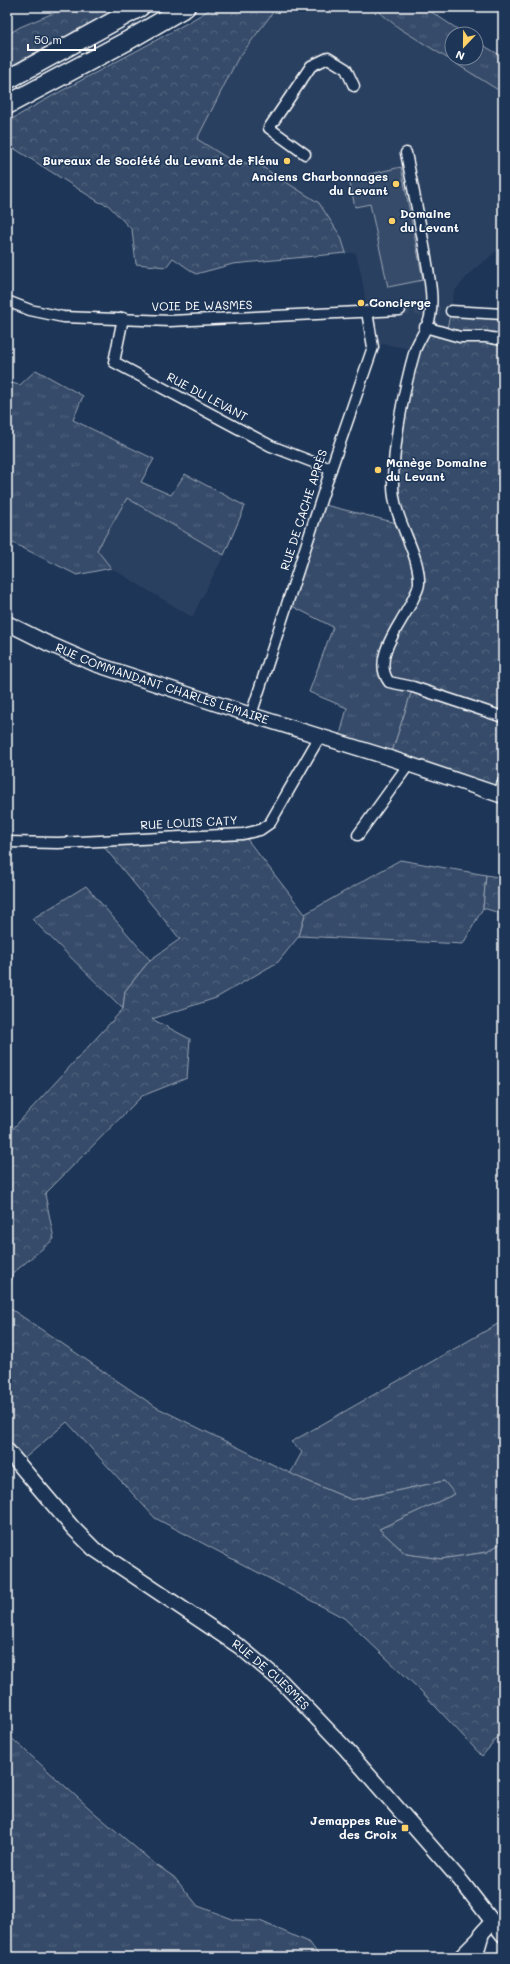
<svg xmlns="http://www.w3.org/2000/svg" width="510" height="1964" font-family="Mali,sans-serif">
<style>
.built{fill:#2a4161}
.grass{fill:url(#grass-tufts);stroke:#9aa5b4}
.forest{fill:url(#forest-crowns);stroke:#9aa5b4}
.park{fill:#364b69;stroke:#9aa5b4}
.lines{fill:none;stroke-linecap:round;stroke-linejoin:round}
.street-tunnel{stroke:#344968;stroke-width:10;stroke-dasharray:10 5;stroke-linecap:butt}
.street-casing{stroke:#fff;stroke-width:13}
.secondary-casing{stroke:#fff;stroke-width:17}
.highway-casing{stroke:#fff;stroke-width:21}
.street{stroke:#1d3557;stroke-width:10}
.secondary{stroke:#1d3557;stroke-width:14}
.highway{stroke:#1d3557;stroke-width:18}
.poi-dot{fill:#ffd166;stroke:#1d3557;stroke-width:1.5}
.labels{text-anchor:middle;stroke-width:3;stroke-linejoin:round;paint-order:stroke}
.poi-label{font-size:12px;font-weight:bold;fill:#fff;stroke:#1d3557;text-anchor:end}
.street-label{font-size:12px;fill:#fff;stroke:#1d3557}
</style>
<defs>
<pattern id="grass-tufts" width="24" height="20" patternUnits="userSpaceOnUse"><rect width="24" height="20" fill="#364b69"/><path d="M3 7l-1-3M5 7V3M7 7l1-3M15 17l-1-3M17 17v-4M19 17l1-3" fill="none" stroke="#546680"/></pattern>
<pattern id="forest-crowns" width="20" height="18" patternUnits="userSpaceOnUse"><rect width="20" height="18" fill="#364b69"/><path d="M2 6a3 3 0 1 1 6 0M12 15a3 3 0 1 1 6 0" fill="none" stroke="#546680"/></pattern>
</defs>
<rect width="100%" height="100%" fill="#1d3557"/>
<filter id="ink" filterUnits="userSpaceOnUse"><feTurbulence type="fractalNoise" baseFrequency=".025" numOctaves="2"/><feDisplacementMap in="SourceGraphic" scale="8" xChannelSelector="R" yChannelSelector="G"/><feConvolveMatrix kernelMatrix="1 2 1 2 8 2 1 2 1" color-interpolation-filters="sRGB"/></filter>
<g filter="url(#ink)">
<g class="built">
<path d="M277 7H373L399 28 503 93V246L472 271 454 292 446 332 416 350 384 344 373 347 361 273 356 253H346L341 237 259 165 232 161 197 139 237 60Z"/>
<path d="M127 498 224 555 192 617 111 568 97 550Z"/>
</g>
<g class="grass">
<path d="M373 7H424L465 34H452V58H476V41L503 57V93L399 28Z"/>
<path d="M36 370 83 396 73 420 154 459 141 482 171 495 185 474 245 506 224 555 127 498 97 550 111 568 77 575 7 540V382L20 385Z"/>
<path d="M321 504 401 524 417 565 413 687 390 758 339 739 347 708 309 692 333 627 288 604Z"/>
<path d="M400 860 486 875 483 908 463 944 299 936 305 914Z"/>
<path d="M86 886 150 960 125 991 123 1009 32 919Z"/>
<path d="M503 1321V1542L487 1552 441 1559 406 1554 379 1529 454 1494 444 1481 352 1500 290 1474 302 1452 291 1442Z"/>
<path d="M7 1734 97 1815 155 1864 174 1877 198 1906 235 1920 260 1921 310 1943 320 1957 7 1956Z"/>
</g>
<g class="forest">
<path d="M68 7H120L7 68V35L20 27Z"/>
<path d="M214 7H277L237 60 197 139 232 161 259 165 319 203 341 237 346 253 233 264 196 274 173 258 166 267 136 264 132 230 108 205 99 202 15 149 7 153V122C75 81 147 48 214 7Z"/>
<path d="M451 311 503 314V782L499 795 390 758 413 687 389 682 387 644 419 585 393 486 404 400 425 327 446 332Z"/>
<path d="M243 834 305 914 299 936 278 962 216 998 152 1019 190 1039 187 1078 142 1096 45 1194 54 1239 12 1274 8 1307 156 1407 298 1477 352 1500 444 1481 455 1494 379 1529 406 1554 441 1559 487 1552 503 1542V1732L482 1756 420 1690 344 1618 155 1518 67 1422 19 1463 7 1450V1135L123 1009 125 991 150 960 180 939 99 841Z"/>
<path d="M486 875 503 878V914L483 908Z"/>
</g>
<path class="park" d="M401 167 423 280 388 287 370 204 355 207 349 179Z"/>
<g class="lines">
<path class="street-tunnel" d="M400 310 451 311"/>
<defs>
<g id="street">
<path d="M406 153C413 188 420 222 426 257 429 277 434 297 430 317 428 328 419 339 415 350 404 388 393 446 393 485 393 520 420 552 419 583 419 588 416 593 414 597 404 621 370 657 389 682L413 687 503 717"/>
<path d="M305 154 269 128 311 66 328 58 346 69 354 86"/>
<path d="M7 301 30 310 63 317 170 321 400 310"/>
<path d="M451 311 503 314"/>
<path d="M123 318 114 362 271 446 331 469"/>
<path d="M425 327 460 337H486L503 340"/>
<path d="M251 715 331 469 373 347 367 312"/>
<path d="M499 795 503 782"/>
<path d="M358 835 409 764"/>
<path d="M7 842 58 843 243 834 260 830 270 823 320 736"/>
<path d="M458 1957 481 1934"/>
</g>
<g id="secondary">
<path id="s1" d="M7 623 47 643 95 664 251 715 390 758 503 796"/>
<path id="s2" d="M7 1450 73 1528 94 1549 240 1647 282 1682 345 1748 461 1881 503 1935"/>
<path d="M475 1957 482 1933 492 1922"/>
</g>
<g id="highway">
<path d="M7 80 140 7"/>
<path d="M7 105 127 41 186 7"/>
</g>
</defs>
<use href="#street" class="street-casing"/>
<use href="#secondary" class="secondary-casing"/>
<use href="#highway" class="highway-casing"/>
<use href="#street" class="street"/>
<use href="#secondary" class="secondary"/>
<use href="#highway" class="highway"/>
</g>
</g>
<g class="poi-dot">
<circle cx="287" cy="161" r="4"/>
<circle cx="396" cy="184" r="4"/>
<circle cx="392" cy="221" r="4"/>
<circle cx="361" cy="303" r="4"/>
<circle cx="378" cy="470" r="4"/>
<rect x="401" y="1824" width="8" height="8" rx="2"/>
</g>
<g class="labels">
<g class="poi-label">
<text x="279" y="165">Bureaux de Société du Levant de Flénu</text>
<text x="388" y="181">Anciens Charbonnages<tspan x="388" dy="14">du Levant</tspan></text>
<text x="400" y="218" text-anchor="start">Domaine<tspan x="400" dy="14">du Levant</tspan></text>
<text x="369" y="307" text-anchor="start">Concierge</text>
<text x="386" y="467" text-anchor="start">Manège Domaine<tspan x="386" dy="14">du Levant</tspan></text>
<text x="397" y="1825">Jemappes Rue<tspan x="397" dy="14">des Croix</tspan></text>
</g>
<g class="street-label">
<text transform="translate(202 306) rotate(-1)" y="4">VOIE DE WASMES</text>
<text transform="translate(207 397) rotate(28)" y="4">RUE DU LEVANT</text>
<text transform="translate(304 510) rotate(-72)" y="4">RUE DE CACHE APRÈS</text>
<text dy="4" stroke="none"><textPath href="#s1" startOffset="167">RUE COMMANDANT CHARLES LEMAIRE</textPath></text>
<text transform="translate(189 823) rotate(-3)" y="4">RUE LOUIS CATY</text>
<text dy="4" stroke="none"><textPath href="#s2" startOffset="349">RUE DE CUESMES</textPath></text>
</g>
</g>
<rect width="510" height="1964" fill="none" stroke="#1d3557" stroke-width="24"/>
<rect x="12" y="12" width="486" height="1940" fill="none" stroke="#fff" stroke-width="1.5" filter="url(#ink)"/>
<g transform="translate(464 46) rotate(202)"><circle r="19" fill="#1d3557" stroke="#77869a"/>
<path d="M0-3L7 15L0 10L-7 15Z" fill="#ffd166"/>
<text y="-6" font-size="11" font-weight="bold" text-anchor="middle" fill="#ffffff">N</text>
</g>
<path d="M28 44v6h67v-6" fill="none" stroke="#ffffff" stroke-width="2"/>
<text x="34" y="44" font-size="12" fill="#ffffff" stroke="#1d3557" stroke-width="3" paint-order="stroke">50 m</text>
</svg>
